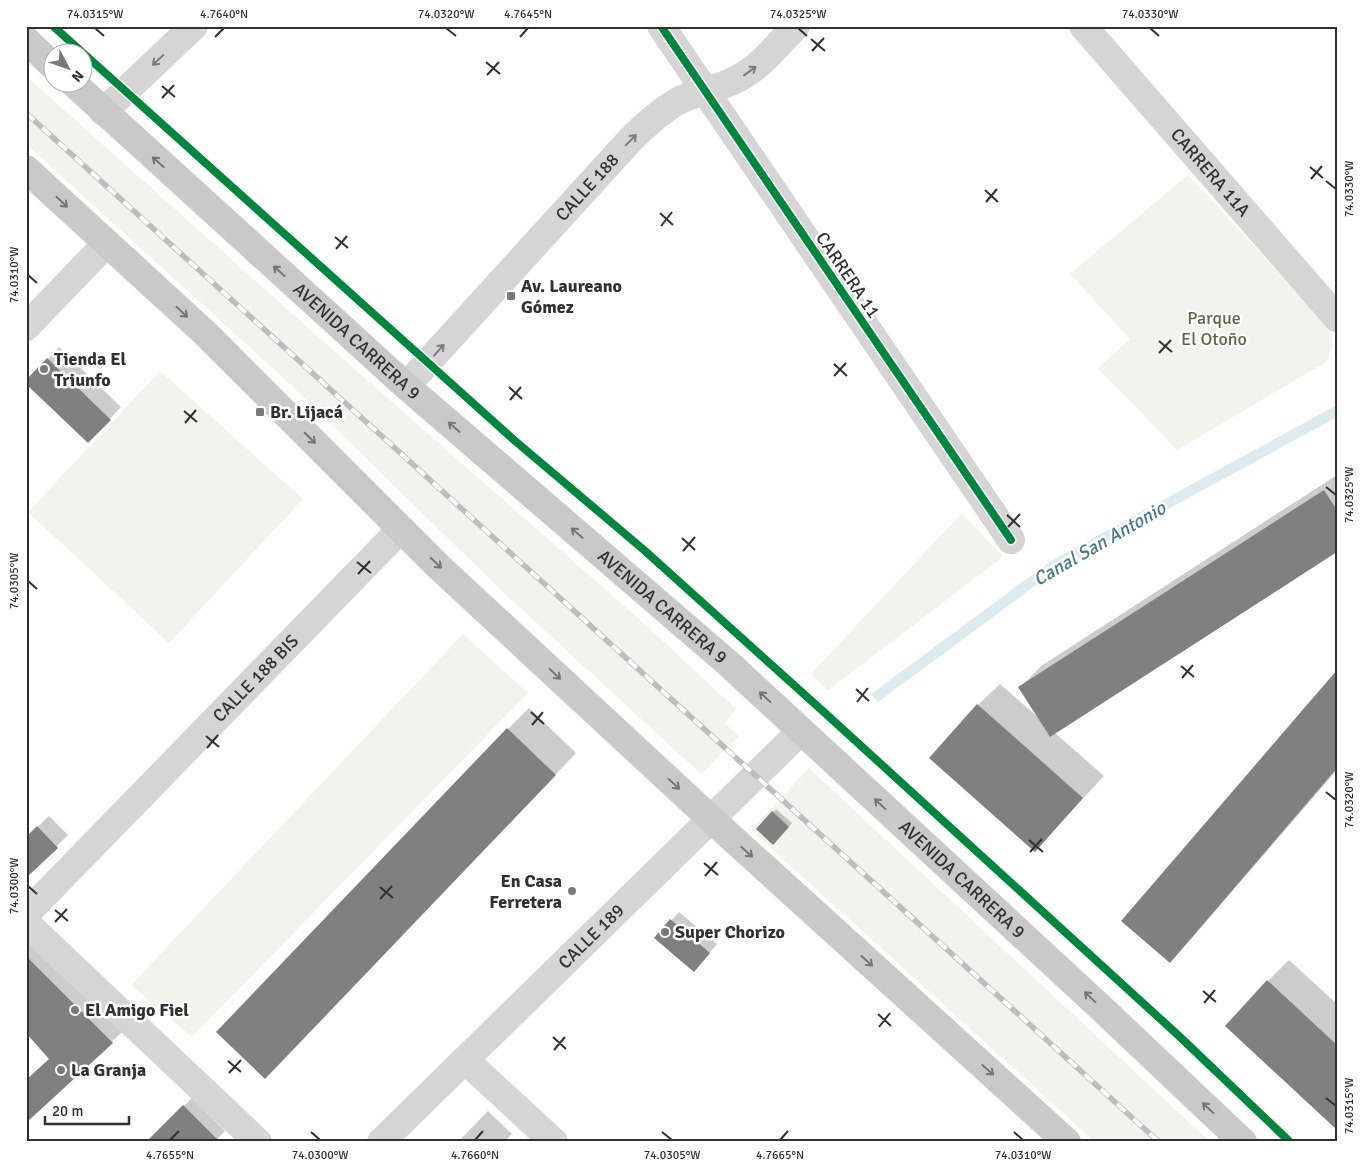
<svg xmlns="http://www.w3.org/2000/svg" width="1363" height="1168" font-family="Signika,sans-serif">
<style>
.green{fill:#f1f3ec}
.water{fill:#dbebf0}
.shadow{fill:#0003}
.building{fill:#808080}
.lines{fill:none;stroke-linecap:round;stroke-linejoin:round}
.minor{stroke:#d5d5d5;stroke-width:28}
.tertiary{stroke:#d5d5d5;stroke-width:28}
.primary{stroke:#c9c9c9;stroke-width:28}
.rail-casing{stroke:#bdbdbd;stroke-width:5.5}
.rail{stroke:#fff;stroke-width:4;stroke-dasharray:11;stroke-linecap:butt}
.cycleway-casing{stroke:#fff;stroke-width:11}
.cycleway{stroke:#00873e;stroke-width:8}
.oneway{stroke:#7b7b7b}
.oneway2{stroke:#757575}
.ticks{fill:none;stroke:#313131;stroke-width:2}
.poi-dot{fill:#797979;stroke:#fff;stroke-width:2}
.labels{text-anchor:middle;stroke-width:5;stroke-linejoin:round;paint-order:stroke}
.street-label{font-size:18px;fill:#313131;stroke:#fff}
.poi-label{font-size:18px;font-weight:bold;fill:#313131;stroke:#fff;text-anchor:start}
.park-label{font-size:18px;fill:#5a6a41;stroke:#fff}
.water-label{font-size:19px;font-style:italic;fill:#447c8e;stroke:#fff}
.neatline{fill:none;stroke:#313131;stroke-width:2}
.ticks-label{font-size:12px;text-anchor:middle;fill:#313131}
</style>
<rect width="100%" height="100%" fill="#fff"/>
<g class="green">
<path d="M26 76 324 342 649 628 736 709 725 723 739 736 701 774 505 594 290 384 26 144Z"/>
<path d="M1188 175 1324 322C1335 336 1335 346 1326 362L1177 450 1098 368 1130 339 1070 274Z"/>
<path d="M160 371 303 499 169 643 28 512Z"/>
<path d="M962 513 1003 557 828 690 811 674Z"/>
<path d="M463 634 528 693 192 1037 131 985Z"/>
<path d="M809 768 1210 1142H1095L751 830Z"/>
</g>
<path class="water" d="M1337 405V417L1058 569 878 702 871 694 1051 561Z"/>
<g class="shadow">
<path d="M59 347 121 407 88 442 48 359Z"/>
<path d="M1337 475V550L1055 733 1104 776 1035 850 978 705 1000 684 1039 718 1020 688 1041 666Z"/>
<path d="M1337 672V770L1191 939 1170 961Z"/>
<path d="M529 708 576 753 287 1056 508 729Z"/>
<path d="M776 809 792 823 777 840 757 829Z"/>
<path d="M49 816 68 835 26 877V838Z"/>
<path d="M679 912 717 944 701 963 656 938Z"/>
<path d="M26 932 122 1032 26 1122 50 1059 26 1000Z"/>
<path d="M1289 960 1337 1004V1128L1268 981Z"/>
<path d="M192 1098 225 1131 214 1142 151 1139Z"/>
<path d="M488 1111 512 1134 504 1142H458Z"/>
</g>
<g class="building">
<path d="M47 358 111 420 88 443 26 384V380Z"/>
<path d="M1324 490 1337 510V552L1050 737 1018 687Z"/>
<path d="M1337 670V768L1170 963 1121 921Z"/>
<path d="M977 704 1083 798 1035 852 929 758Z"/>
<path d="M507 728 556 775 265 1079 216 1032Z"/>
<path d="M772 811 789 827 773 845 756 829Z"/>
<path d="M37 826 58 848 26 878V837Z"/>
<path d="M670 919 710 953 694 972 654 938Z"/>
<path d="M26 956 113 1043 26 1123V1080L49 1059 26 1033Z"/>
<path d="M1267 980 1337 1045V1130L1225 1026Z"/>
<path d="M183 1105 220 1142H146Z"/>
</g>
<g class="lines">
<g class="minor">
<path d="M661 26 1011 540"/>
<path id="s1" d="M1083 26 1337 318"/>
<path d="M26 327 107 243"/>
<path id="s2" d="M26 914 401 529"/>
<path d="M26 923 258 1142"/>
<path d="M465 1060 554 1142"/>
</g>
<g class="tertiary">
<path d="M103 112 194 26"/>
<path id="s3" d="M406 386 633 137C647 124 661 111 678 101 698 91 720 89 739 78 762 66 778 44 796 26"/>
<path id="s4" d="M381 1142 801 731"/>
</g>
<g class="primary">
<path d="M26 40 52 65"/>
<path id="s5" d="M72 82 406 386 729 664 1099 1006 1243 1142"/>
<path d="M26 169 206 334 438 566 711 819 1067 1142"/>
</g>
<defs>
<path id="rail" d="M26 113 1159 1142"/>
</defs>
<use href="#rail" class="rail-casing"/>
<use href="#rail" class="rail"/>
<defs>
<g id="cycleway">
<path d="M53 26 514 440 644 550 825 713 1179 1036 1290 1142"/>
<path d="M661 26 1011 540"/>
</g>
</defs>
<use href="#cycleway" class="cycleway-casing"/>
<use href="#cycleway" class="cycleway"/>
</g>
<defs><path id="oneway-shaft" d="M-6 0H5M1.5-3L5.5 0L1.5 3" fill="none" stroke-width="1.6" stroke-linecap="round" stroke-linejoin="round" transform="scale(1.25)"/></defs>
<g class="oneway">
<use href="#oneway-shaft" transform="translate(158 60) rotate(137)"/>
<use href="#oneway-shaft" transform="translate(750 71) rotate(-36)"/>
<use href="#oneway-shaft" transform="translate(631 140) rotate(-46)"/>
<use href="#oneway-shaft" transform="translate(439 350) rotate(-48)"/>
</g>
<g class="oneway2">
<use href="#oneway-shaft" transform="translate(158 162) rotate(-138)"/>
<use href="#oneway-shaft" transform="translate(62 202) rotate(43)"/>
<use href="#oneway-shaft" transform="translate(279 271) rotate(-138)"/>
<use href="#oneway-shaft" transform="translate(182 312) rotate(43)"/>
<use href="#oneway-shaft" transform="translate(454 427) rotate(-139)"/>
<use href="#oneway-shaft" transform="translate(310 438) rotate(45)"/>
<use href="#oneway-shaft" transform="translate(577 533) rotate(-139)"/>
<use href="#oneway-shaft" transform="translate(436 563) rotate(44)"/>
<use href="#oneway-shaft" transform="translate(555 674) rotate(43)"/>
<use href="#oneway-shaft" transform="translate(765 697) rotate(-137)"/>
<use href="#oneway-shaft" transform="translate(674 784) rotate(43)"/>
<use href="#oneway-shaft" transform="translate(880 804) rotate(-137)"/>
<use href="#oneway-shaft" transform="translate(747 852) rotate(42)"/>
<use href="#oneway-shaft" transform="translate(867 961) rotate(42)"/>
<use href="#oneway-shaft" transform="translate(1090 997) rotate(-137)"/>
<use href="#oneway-shaft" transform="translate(988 1070) rotate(42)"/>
<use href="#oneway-shaft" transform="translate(1208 1108) rotate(-137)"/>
</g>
<path class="ticks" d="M95 28 104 36M446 28 456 36M798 28 807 36M1150 28 1159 36M215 37 224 28M520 37 528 28M811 39 825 51M812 51 824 38M486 62 500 74M487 75 499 62M162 86 175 97M162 98 174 85M1310 167 1323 178M1311 179 1322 166M1326 181 1336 189M985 190 998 202M986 202 997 189M660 213 673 225M661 226 672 212M335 237 348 248M336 249 347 236M28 275 37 283M1159 341 1172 352M1159 353 1171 340M834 364 847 376M834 376 846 363M509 387 522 399M510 400 521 387M184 411 197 422M185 423 196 410M1326 487 1336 495M1007 515 1020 527M1008 527 1020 514M682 538 695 550M683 551 695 537M357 562 371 573M358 574 370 561M28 581 37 589M1181 666 1194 677M1182 678 1193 665M856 689 869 701M857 702 868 688M531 712 544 724M532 725 543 712M206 736 219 747M207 748 218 735M1326 792 1336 800M1029 840 1043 852M1030 852 1042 839M704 863 718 875M705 876 717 862M28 886 37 894M380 887 393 898M380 899 392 886M55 910 68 921M55 922 67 909M1203 991 1216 1002M1204 1003 1215 990M878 1014 891 1026M879 1027 890 1013M553 1037 566 1049M554 1050 565 1037M228 1061 241 1072M229 1073 241 1060M1326 1098 1336 1106M311 1132 320 1140M662 1132 672 1140M1014 1132 1023 1140M170 1140 179 1131M475 1140 483 1131M780 1140 788 1131"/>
<g class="poi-dot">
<rect x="506" y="291" width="10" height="10" rx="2.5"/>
<circle cx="44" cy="369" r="5"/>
<rect x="255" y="407" width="10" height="10" rx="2.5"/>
<circle cx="572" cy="891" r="5"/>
<circle cx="665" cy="932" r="5"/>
<circle cx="75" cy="1010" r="5"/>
<circle cx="61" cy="1070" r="5"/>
</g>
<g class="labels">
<g class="street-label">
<text dy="6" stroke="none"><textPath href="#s1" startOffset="194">CARRERA 11A</textPath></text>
<text dy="6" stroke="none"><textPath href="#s3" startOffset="269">CALLE 188</textPath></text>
<text transform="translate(848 275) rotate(56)" y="6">CARRERA 11</text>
<text dy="6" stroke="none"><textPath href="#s5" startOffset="385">AVENIDA CARRERA 9</textPath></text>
<text dy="6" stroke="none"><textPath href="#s5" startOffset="790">AVENIDA CARRERA 9</textPath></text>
<text dy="6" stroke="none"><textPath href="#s2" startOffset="329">CALLE 188 BIS</textPath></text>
<text dy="6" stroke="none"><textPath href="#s5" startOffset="1195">AVENIDA CARRERA 9</textPath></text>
<text dy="6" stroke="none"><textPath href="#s4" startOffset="294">CALLE 189</textPath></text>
</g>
<g class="poi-label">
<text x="521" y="292">Av. Laureano<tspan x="521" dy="21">Gómez</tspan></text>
<text x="54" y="365">Tienda El<tspan x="54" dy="21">Triunfo</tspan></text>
<text x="270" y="418">Br. Lijacá</text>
<text x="562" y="887" text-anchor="end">En Casa<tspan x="562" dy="21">Ferretera</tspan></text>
<text x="675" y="938">Super Chorizo</text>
<text x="85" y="1016">El Amigo Fiel</text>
<text x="71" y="1076">La Granja</text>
</g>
<g class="park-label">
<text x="1214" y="324">Parque<tspan x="1214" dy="21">El Otoño</tspan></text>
</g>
<g class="water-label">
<text transform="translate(1099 543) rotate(-30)" y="7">Canal San Antonio</text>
</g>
</g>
<rect width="1363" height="1168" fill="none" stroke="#ffffff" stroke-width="55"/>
<g transform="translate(68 68) rotate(131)"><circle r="24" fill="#ffffff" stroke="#adadad"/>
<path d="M0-4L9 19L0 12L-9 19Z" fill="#797979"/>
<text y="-8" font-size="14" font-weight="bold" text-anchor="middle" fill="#313131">N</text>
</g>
<path d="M45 1116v8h84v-8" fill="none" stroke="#313131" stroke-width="2.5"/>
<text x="52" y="1116" font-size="15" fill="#313131" stroke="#ffffff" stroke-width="4" paint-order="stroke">20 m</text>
<rect x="28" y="28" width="1308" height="1112" class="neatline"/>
<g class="ticks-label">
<text x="95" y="18">74.0315°W</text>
<text x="224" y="18">4.7640°N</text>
<text x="446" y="18">74.0320°W</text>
<text x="528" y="18">4.7645°N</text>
<text x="798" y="18">74.0325°W</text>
<text x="1150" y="18">74.0330°W</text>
<text transform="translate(1349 189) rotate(-90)" y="4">74.0330°W</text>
<text transform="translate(14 275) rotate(-90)" y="4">74.0310°W</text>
<text transform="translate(1349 495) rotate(-90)" y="4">74.0325°W</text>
<text transform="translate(14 581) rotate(-90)" y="4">74.0305°W</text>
<text transform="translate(1349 800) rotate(-90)" y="4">74.0320°W</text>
<text transform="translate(14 886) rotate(-90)" y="4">74.0300°W</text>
<text transform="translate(1349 1106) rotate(-90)" y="4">74.0315°W</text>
<text x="170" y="1159">4.7655°N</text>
<text x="320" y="1159">74.0300°W</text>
<text x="475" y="1159">4.7660°N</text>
<text x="672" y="1159">74.0305°W</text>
<text x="780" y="1159">4.7665°N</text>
<text x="1023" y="1159">74.0310°W</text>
</g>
</svg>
